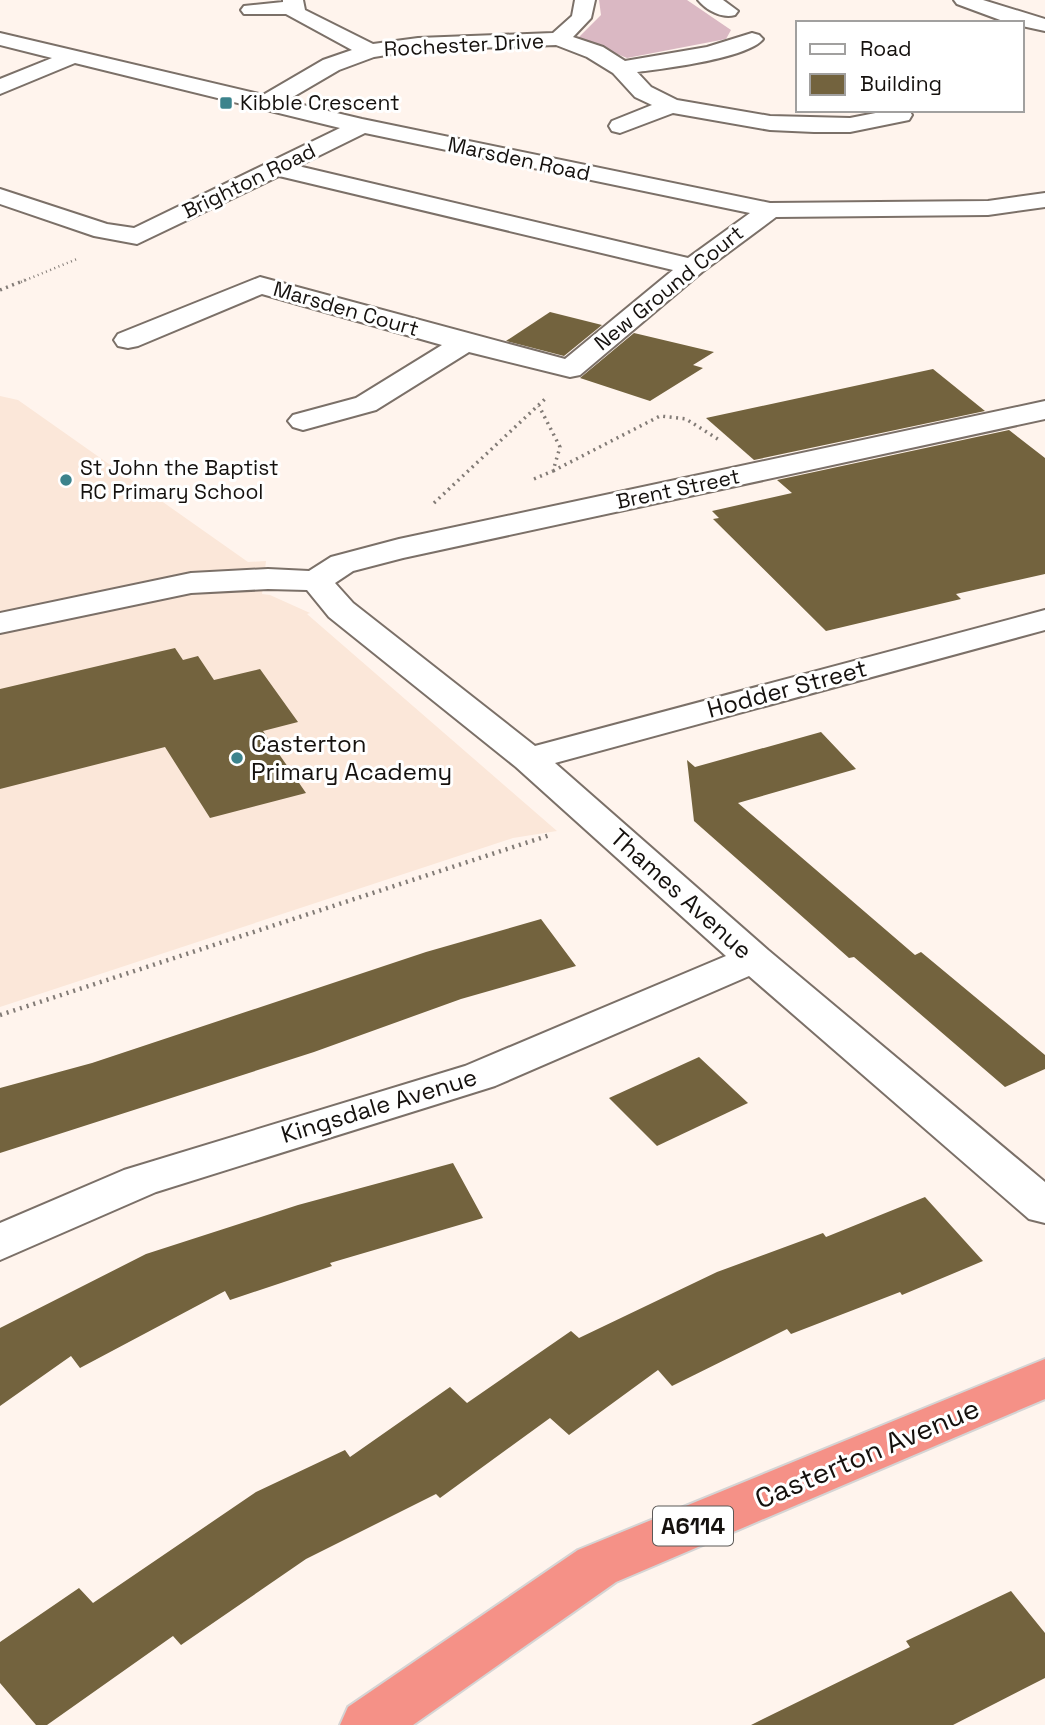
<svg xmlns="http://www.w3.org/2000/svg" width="1045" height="1725" font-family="'Space Grotesk',sans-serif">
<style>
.built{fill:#fbe7d9}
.green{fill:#dab8c3}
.building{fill:#73633e}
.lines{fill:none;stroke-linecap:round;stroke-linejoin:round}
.minor-casing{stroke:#7b7068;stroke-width:4}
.highway-casing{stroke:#d5d4d4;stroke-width:4}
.path-far2{stroke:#827b76;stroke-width:2.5;stroke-dasharray:1 3.5;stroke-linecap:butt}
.path-far1{stroke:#827b76;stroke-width:3.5;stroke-dasharray:2 4.5;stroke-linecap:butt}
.path{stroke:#827b76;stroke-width:4.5;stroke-dasharray:2 5;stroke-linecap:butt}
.minor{fill:#fff;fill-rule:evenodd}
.highway{fill:#f59187;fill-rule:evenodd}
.poi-dot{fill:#3c838c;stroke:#fff;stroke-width:2.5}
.labels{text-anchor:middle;stroke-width:6;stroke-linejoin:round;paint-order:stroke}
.far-street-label{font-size:21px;fill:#15110e;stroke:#fff}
.far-poi-label{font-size:21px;fill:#15110e;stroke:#fff;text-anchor:start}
.shield{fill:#fff;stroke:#5b5856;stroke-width:2}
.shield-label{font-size:23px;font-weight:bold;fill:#15110e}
.street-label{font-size:24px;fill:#15110e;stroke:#fff}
.poi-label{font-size:24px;fill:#15110e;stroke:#fff;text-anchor:start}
.near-street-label{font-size:28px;fill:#15110e;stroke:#fff}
</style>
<rect width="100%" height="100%" fill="#fff4ed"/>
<path class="built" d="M0 396 18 400 248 562 266 561 262 594 270 595 310 613 307 614 557 831 513 838 0 1007Z"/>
<path class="green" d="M599 0H687L731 30 726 39 627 58 578 38 601 15Z"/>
<g class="building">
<path d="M550 312 602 325 564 356 506 341Z"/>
<path d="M634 333 714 352 693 365 703 368 650 401 580 378Z"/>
<path d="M933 369 985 411 754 460 706 418Z"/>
<path d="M1009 430 1045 458V574L956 594 961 599 826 631 713 519 719 518 712 511 792 493 777 480Z"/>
<path d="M175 648 183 660 198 656 214 680 260 669 298 722 263 731 306 793 210 818 165 747 0 789V689Z"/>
<path d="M821 732 856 769 738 803 915 955 921 952 1045 1055V1069L1005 1087 854 957 849 958 694 821 687 760 695 767Z"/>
<path d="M541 919 576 966 461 999 314 1052 0 1153V1088L92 1063 426 952Z"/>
<path d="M699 1057 748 1103 657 1146 609 1098Z"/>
<path d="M453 1163 483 1218 330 1263 332 1266 230 1300 225 1291 80 1368 71 1356 0 1406V1328L146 1254 298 1205Z"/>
<path d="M925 1197 983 1261 902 1295 900 1292 791 1334 787 1329 672 1386 658 1370 569 1435 550 1418 440 1498 436 1494 306 1559 181 1645 173 1636 47 1725H36L0 1683V1642L79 1588 93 1603 256 1492 345 1450 350 1457 450 1387 467 1403 571 1331 579 1338 717 1272 823 1233 826 1237Z"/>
<path d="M1011 1591 1045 1633V1678L953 1725H751L910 1647 906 1641Z"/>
</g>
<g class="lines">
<defs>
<g id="minor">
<path d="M283 0H303L305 10 373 44 418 38 553 33 572 16 575 0H595L591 18 573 37 603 47 625 61 707 47 752 33 759 35 763 39C749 58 662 69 637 72L651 87 677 100 770 116 850 118 891 110H909L912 115 909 120 850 132H814L770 130 673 113 620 133 612 131 609 126 612 121 652 105 635 97 613 73 587 57 556 45 418 50 374 57 339 70 286 101 362 119 770 203 988 201 1045 193V207L988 215 776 217 702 272 580 375 570 377 469 352 376 410 303 430 293 427 288 421 293 415 356 398 442 345 262 294 138 346 128 348 118 346 114 340 118 334 260 277 565 359 673 270 279 176 137 244 94 236 0 204V189L107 224 134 228 340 128 75 63 0 94V79L52 58 0 45V33L263 95 323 60 352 50 286 14H244L241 10 244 6 283 2ZM365 133 750 213 688 258 298 166Z"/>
<path d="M698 0H723L738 11 735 15C722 19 706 10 698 0Z"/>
<path d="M954 0H983L1045 19V31L1022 26V23L1003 21 957 4Z"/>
<path d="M1045 401V419L403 558 353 571 335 583 353 603 535 746 1045 610V630L555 763 768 950 1045 1182V1223L1029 1219 749 976 495 1086 156 1192 0 1260V1223L124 1170 465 1066 726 956 516 767 329 617 307 590 268 589 191 593 0 633V613L191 573 268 569 309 571 331 557 399 539Z"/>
</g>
<path id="highway" d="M1045 1359V1399L616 1582 413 1725H340L348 1707 578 1550Z"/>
</defs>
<use href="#minor" class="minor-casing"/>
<use href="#highway" class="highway-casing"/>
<path class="path-far2" d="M21 282 77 259"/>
<g class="path-far1">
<path d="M0 290 25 280"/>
<path d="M553 471 660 416 686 419 721 441"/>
<path d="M534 479 553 471 560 447 539 406"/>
<path d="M434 503 545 399"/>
</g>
<path class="path" d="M0 1015 550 835"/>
<use href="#minor" class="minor"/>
<use href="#highway" class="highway"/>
</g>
<g class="poi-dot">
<rect x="219" y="96" width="14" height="14" rx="3.5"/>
<circle cx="66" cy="480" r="7"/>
<circle cx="237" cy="758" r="7"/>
</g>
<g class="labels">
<g class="far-street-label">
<text transform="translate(464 45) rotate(-3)" y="7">Rochester Drive</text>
<text transform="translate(519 159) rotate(12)" y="7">Marsden Road</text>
<text transform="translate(249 181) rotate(-26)" y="7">Brighton Road</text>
<text transform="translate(669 288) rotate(-39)" y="7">New Ground Court</text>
<text transform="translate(346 309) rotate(16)" y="7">Marsden Court</text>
<text transform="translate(678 489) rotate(-12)" y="7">Brent Street</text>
</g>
<g class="far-poi-label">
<text x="240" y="110">Kibble Crescent</text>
<text x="80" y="475">St John the Baptist<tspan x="80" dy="24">RC Primary School</tspan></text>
</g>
<rect class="shield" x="653" y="1506.5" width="80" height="39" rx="5"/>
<g class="shield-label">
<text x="693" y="1534">A6114</text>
</g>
<g class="street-label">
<text transform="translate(787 689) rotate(-15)" y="8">Hodder Street</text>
<text transform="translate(681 894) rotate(42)" y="8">Thames Avenue</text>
<text transform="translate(379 1106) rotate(-17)" y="8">Kingsdale Avenue</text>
</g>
<g class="poi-label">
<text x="251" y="752">Casterton<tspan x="251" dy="28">Primary Academy</tspan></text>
</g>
<g class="near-street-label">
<text transform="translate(867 1453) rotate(-23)" y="10">Casterton Avenue</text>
</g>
</g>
<rect x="796" y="21" width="228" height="91" fill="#ffffff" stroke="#a1a09f" stroke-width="2"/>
<rect x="810" y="44" width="35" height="10" fill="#ffffff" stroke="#a1a09f" stroke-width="2"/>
<text x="860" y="56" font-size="21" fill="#15110e">Road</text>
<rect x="810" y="74" width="35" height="21" fill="#73633e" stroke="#a1a09f" stroke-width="2"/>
<text x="860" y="91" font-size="21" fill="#15110e">Building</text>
</svg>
